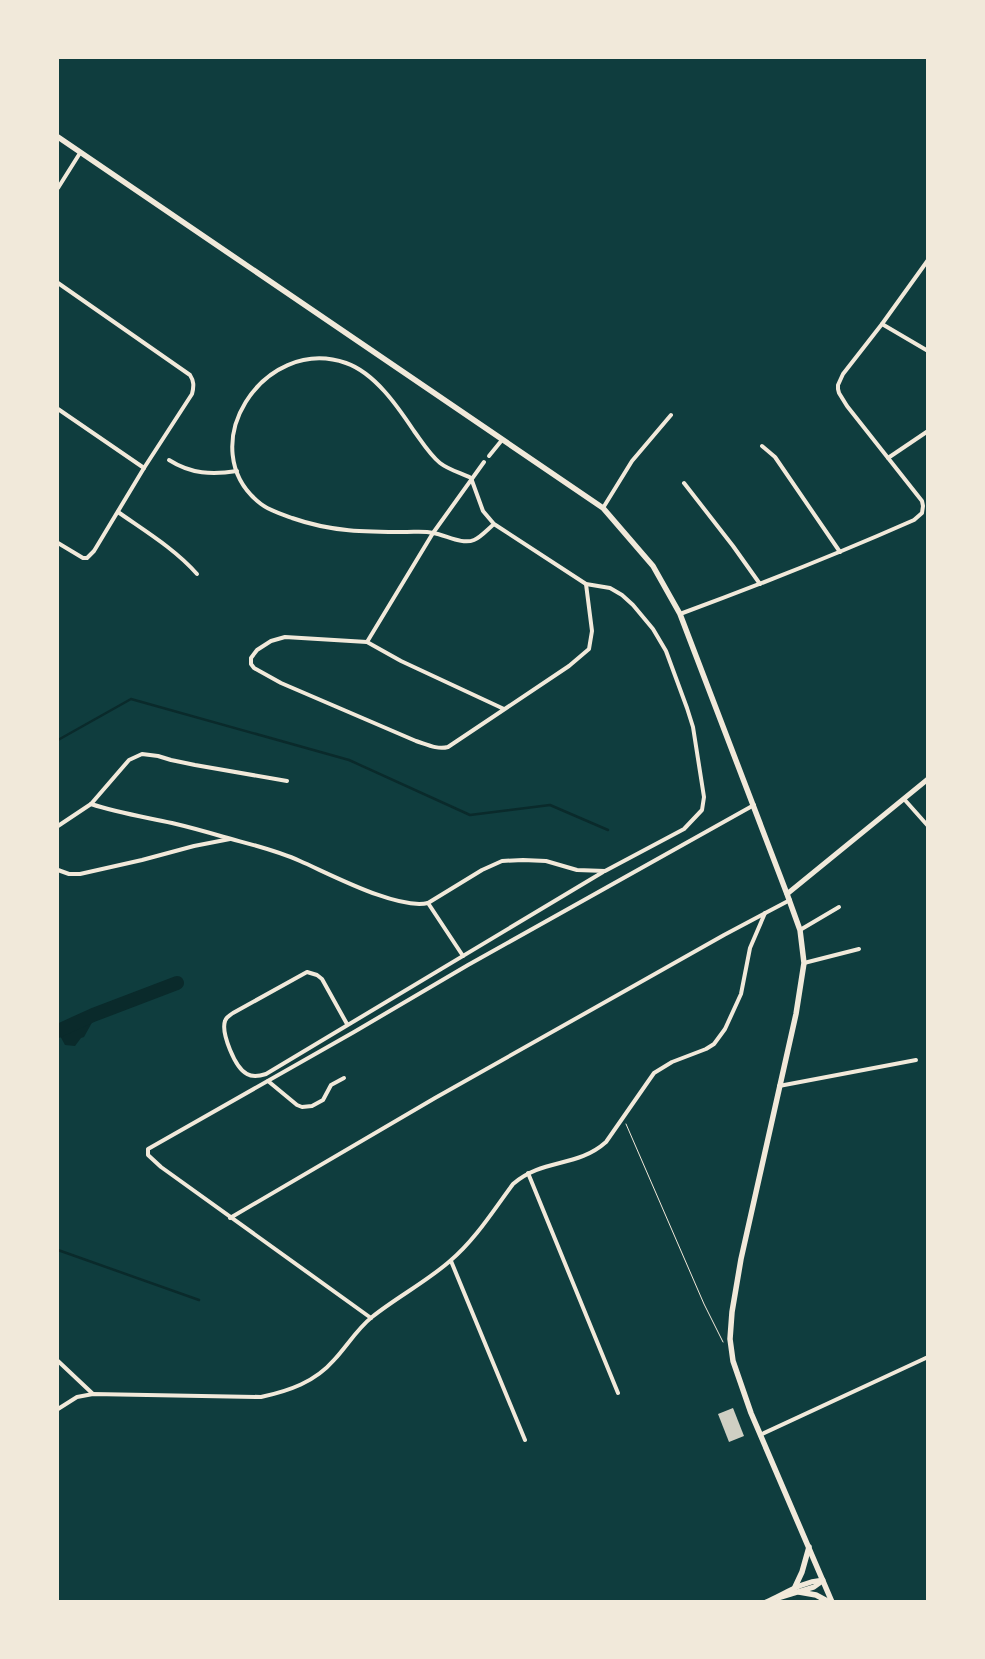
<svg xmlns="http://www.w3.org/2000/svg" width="985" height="1659" font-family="'Titillium Web',sans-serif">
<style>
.water{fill:#0a2a2b}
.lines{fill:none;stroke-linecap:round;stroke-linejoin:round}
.stream{stroke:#0a2a2b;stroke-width:2.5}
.river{stroke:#0a2a2b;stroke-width:14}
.building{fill:#cfcfc3}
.path{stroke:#f1e9da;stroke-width:1}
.minor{stroke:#f1e9da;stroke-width:4}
.secondary{stroke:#f1e9da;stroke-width:5}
.primary{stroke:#f1e9da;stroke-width:5.5}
</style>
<rect width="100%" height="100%" fill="#0f3d3e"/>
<path class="water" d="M93 1015 101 1018 94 1019 84 1037 81 1038 75 1046 65 1045 58 1032 59 1028 66 1020H76L79 1023 87 1022 89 1016Z"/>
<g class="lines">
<g class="stream">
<path d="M58 740 131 699 349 760 470 815 550 805 608 830"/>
<path d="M58 1250 199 1300"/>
</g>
<path class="river" d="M58 1031 93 1015 177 983"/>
</g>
<path class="building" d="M733 1408 744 1436 729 1442 718 1414Z"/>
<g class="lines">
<path class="path" d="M626 1124 704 1304 723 1342"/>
<g class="minor">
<path d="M58 188 80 153"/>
<path d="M58 283 190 375C194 381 194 386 192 394L144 468 94 551 87 558H83L58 543"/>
<path d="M882 324 928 351"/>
<path d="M58 409 144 468"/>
<path d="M762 446 775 457 840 552"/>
<path d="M489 456 502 440"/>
<path d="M888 458 928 431"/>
<path d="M169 460C191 474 212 475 237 471"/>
<path d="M684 483 733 546 760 584"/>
<path d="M603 508 632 461 671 415"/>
<path d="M118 512C145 531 175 549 197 574"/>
<path d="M680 614C759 585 837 554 914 520L922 513 923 506 922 501 847 406 839 393 838 389V385L843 374 882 324 928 260"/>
<path d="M367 642 433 533 484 462"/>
<path d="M504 709 401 661 367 642 285 637 271 641 257 650 251 658V664L254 668 281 683 416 741C426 744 437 750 448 747L569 666 589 649 592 631 586 584"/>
<path d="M904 799 928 826"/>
<path d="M91 804C118 813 145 817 172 823 189 827 207 832 224 837 249 844 276 850 300 861 330 874 397 910 428 903L463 956"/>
<path d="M58 826 91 804 129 760 142 754 158 756 171 760 195 765 287 781"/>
<path d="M58 870 69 874H80L142 860 194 846 230 839"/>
<path d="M428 903 482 870 502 861 523 860 546 861 577 870 605 871 684 829 702 810 704 797 693 727 687 708 666 651 653 629 633 605 622 595 610 588 586 584 494 524 483 511 471 478C461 473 449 470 440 463 430 455 422 442 414 431 398 407 375 373 346 363 263 334 190 449 261 504 270 511 282 514 292 518 332 532 365 532 407 532 416 532 425 531 433 533 446 535 462 545 474 540 481 537 488 529 494 524"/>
<path d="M800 930 839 907"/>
<path d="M804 963 859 949"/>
<path d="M347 1024 322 979 317 975 307 972 233 1013C229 1016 226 1017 225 1021 221 1033 235 1068 247 1074 252 1077 260 1076 266 1074L603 872"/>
<path d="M268 1081 297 1105 302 1107 312 1106 323 1100 331 1085 344 1078"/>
<path d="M779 1086 916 1060"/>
<path d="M528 1173 618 1393"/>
<path d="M230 1218 435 1098 724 935 790 900"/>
<path d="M451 1261 525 1440"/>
<path d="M371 1318 161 1167 148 1155V1149L354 1032 468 965 754 805"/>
<path d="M58 1361 93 1394"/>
<path d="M58 1409 77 1397 93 1394 261 1397C289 1391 315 1382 334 1360 347 1346 357 1329 372 1317 397 1297 426 1282 450 1261 475 1240 493 1211 513 1184 543 1158 577 1168 606 1142L654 1073 672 1062 706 1049 714 1044 725 1029 741 994 750 948 765 913"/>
<path d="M760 1435 928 1357"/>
</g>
<g class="secondary">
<path d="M787 894 928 779"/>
<path d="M778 1598 814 1587 821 1582"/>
<path d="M766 1602C786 1593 801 1582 823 1580"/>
</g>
<g class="primary">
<path d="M58 137 603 508 653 566 680 614 787 894 800 930 804 963 796 1014 741 1259 732 1312 730 1339 733 1361 751 1413 832 1602"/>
<path d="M795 1587 802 1572 809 1547"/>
<path d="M799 1592 816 1595 829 1602"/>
</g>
</g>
<rect width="985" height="1659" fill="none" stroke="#f1e9da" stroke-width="118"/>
</svg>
